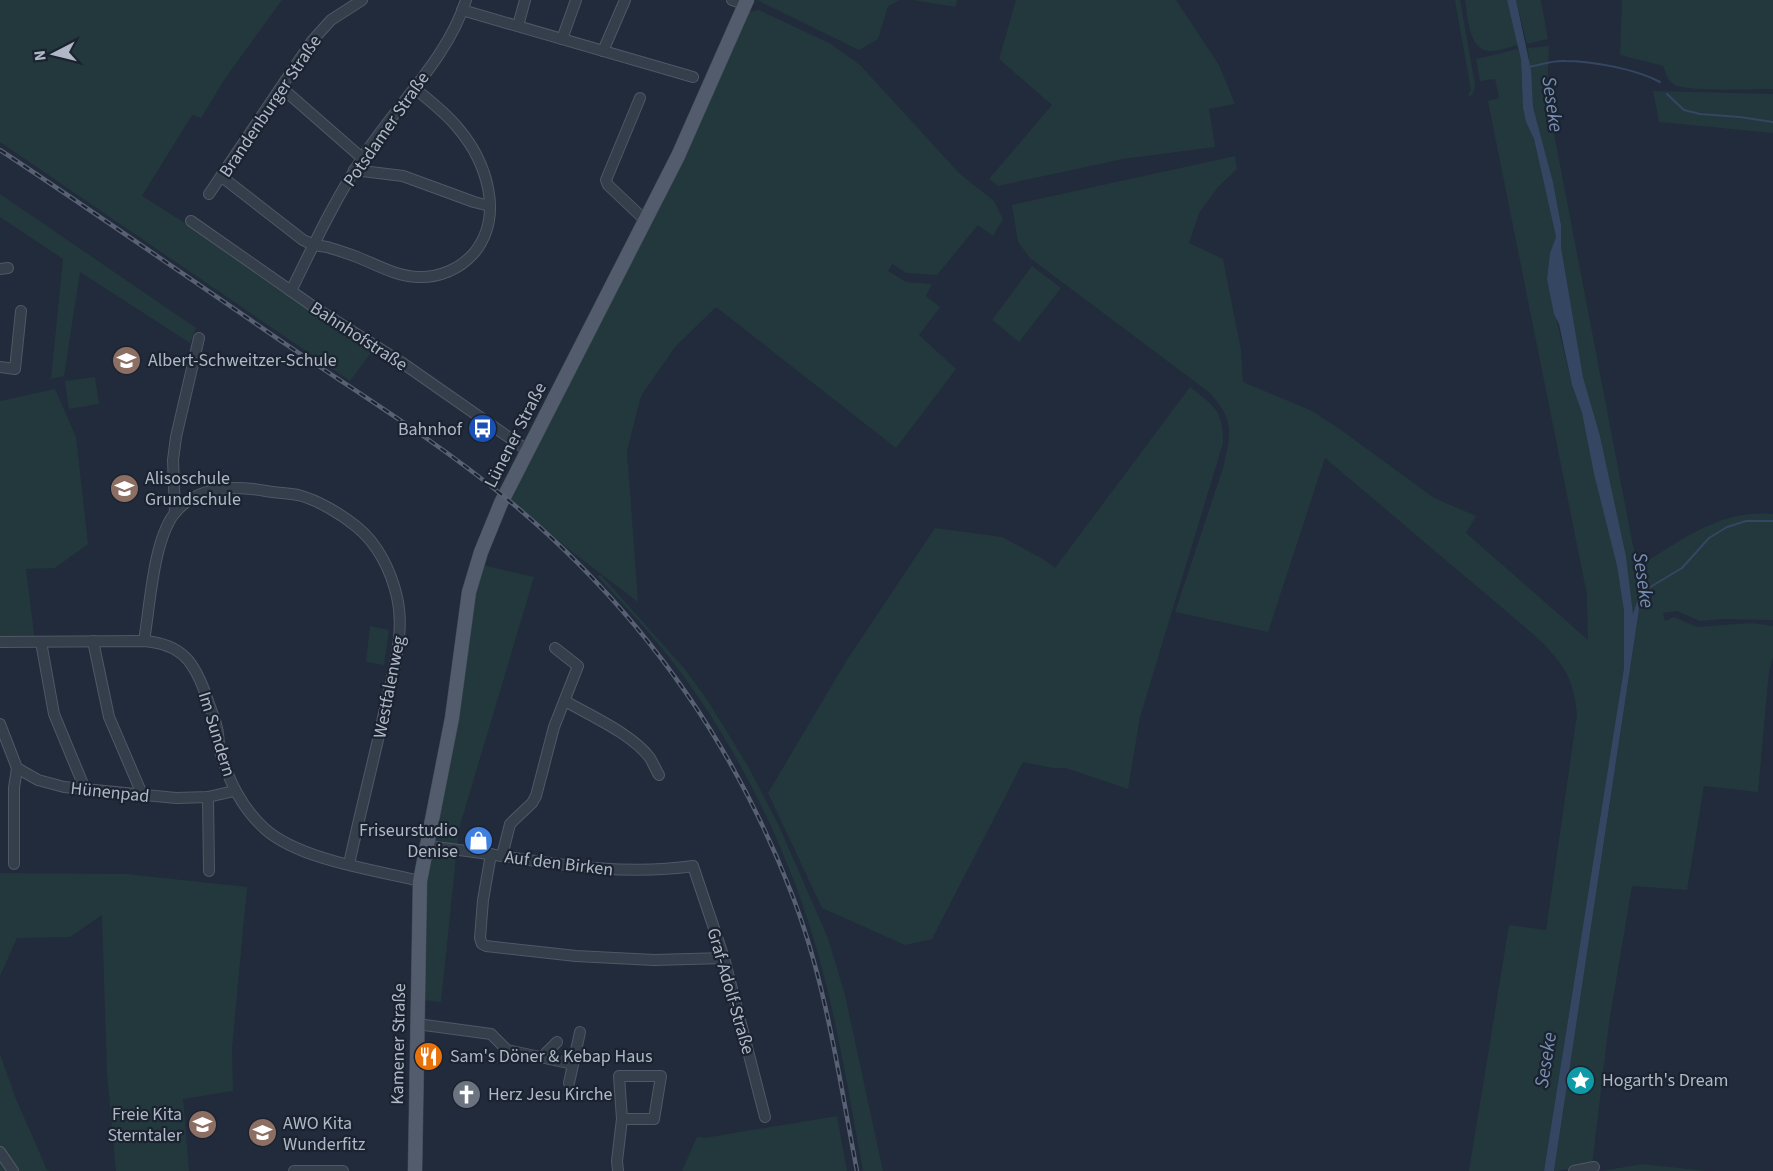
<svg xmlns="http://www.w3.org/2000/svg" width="1773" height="1171" font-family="'Source Sans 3',sans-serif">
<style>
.green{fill:#23383c}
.water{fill:#354663}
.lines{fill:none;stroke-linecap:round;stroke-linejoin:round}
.stream{stroke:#354663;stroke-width:2}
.minor-casing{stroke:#505866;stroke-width:12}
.major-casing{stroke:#3e4754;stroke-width:15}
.minor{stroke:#353e4b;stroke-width:10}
.major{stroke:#535c6c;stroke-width:14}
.rail-casing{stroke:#576173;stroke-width:4.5}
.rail{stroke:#1b2330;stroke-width:2;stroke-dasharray:7;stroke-linecap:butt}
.labels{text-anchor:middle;stroke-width:4.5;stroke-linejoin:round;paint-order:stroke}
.street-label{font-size:18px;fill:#b0b8c7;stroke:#1b2330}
.poi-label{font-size:18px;fill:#b0b8c7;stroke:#1b2330;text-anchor:start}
.water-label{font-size:20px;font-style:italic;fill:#778eb1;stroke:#1b2330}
</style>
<rect width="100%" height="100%" fill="#212b3b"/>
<g class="green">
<path d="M0 0H282L224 80 201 118 192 115 142 196 261 271 373 350 350 381 0 142Z"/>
<path d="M757 0H900L888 6 878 39 859 50Z"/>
<path d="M912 0H957L956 7Z"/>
<path d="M1016 0H1176L1219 65 1235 104 1209 109 1215 147 1123 159 998 186 989 179 1052 105 999 59Z"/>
<path d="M1455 0H1460L1475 85 1473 94 1467 97 1471 90Z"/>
<path d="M1465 0H1507L1518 45C1509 47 1497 52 1488 51 1468 48 1468 15 1465 0Z"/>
<path d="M1516 0H1541L1548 39 1527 44Z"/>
<path d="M1622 0H1773V89C1754 89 1689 92 1675 85 1668 82 1666 72 1663 66L1620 55Z"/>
<path d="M759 10 831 44 860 65 960 174 994 201 1003 219 993 236 978 225 937 275 906 273 892 264 888 271 906 282 932 284 926 296 940 307 919 335 956 369 896 448 716 307 675 347 641 396 627 451 638 602 571 551 511 500 749 12Z"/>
<path d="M1549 46 1547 97 1633 546 1637 558 1649 560C1689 535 1723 510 1773 514V620L1724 619 1700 621 1677 611 1663 613 1665 621 1674 617 1697 627 1751 623 1773 626V657L1769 671 1758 792 1704 786 1687 890 1632 886 1609 1023 1592 1165 1557 1171H1554L1640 604 1637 603 1633 616 1626 556 1600 436 1583 377 1561 247V225L1553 182 1533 107 1528 48Z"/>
<path d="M1518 49 1521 60 1523 108 1526 122 1534 139 1556 237 1550 253 1547 279 1572 385 1582 413 1594 474 1617 566 1624 611V668L1544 1171H1469L1509 925 1546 930 1577 715C1574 676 1561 660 1533 634L1325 458 1268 632 1175 612 1223 468C1231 433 1235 421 1210 393L1030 258 1018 242 1012 205 1235 156 1237 169 1218 187 1199 213 1189 243 1223 259 1241 350 1243 382 1312 411 1341 430 1434 498 1476 516 1466 533 1588 640 1587 595 1488 101 1499 98 1495 79 1480 81 1476 59Z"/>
<path d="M1653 91 1773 94V133L1659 122Z"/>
<path d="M0 194 196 328 190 343 80 272 64 376 51 379 63 259 0 217Z"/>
<path d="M1032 266 1061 288 1019 342 992 320Z"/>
<path d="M95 377 99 404 69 409 65 381Z"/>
<path d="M1190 387C1213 405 1224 411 1223 443L1140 717 1128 789 1066 768H1053L1023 762 932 939 905 945 822 908 768 793 847 660 935 528 1002 537 1043 559 1055 568Z"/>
<path d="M55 389 76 437 88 544 55 568 26 569 35 641 0 639V401Z"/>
<path d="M474 563 534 577 459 829 441 1002 413 999 418 891Z"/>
<path d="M601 575 684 668 708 701 749 768 779 826 828 938 845 995 883 1171H863C848 1089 835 1006 810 927 781 836 733 740 675 665 651 633 624 605 597 576Z"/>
<path d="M370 626 389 630 384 665 366 662Z"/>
<path d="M0 873 126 874 247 887 232 1048 233 1091 183 1099 189 1171H116L107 1073 102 915 70 937 17 938 0 976Z"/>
<path d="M0 1054 16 1099 47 1170 51 1171H0Z"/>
<path d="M837 1116 847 1171H682L697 1137 704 1138Z"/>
<path d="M1642 1164 1706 1171H1602Z"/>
</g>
<path class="water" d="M1507 0H1516L1531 70 1533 107 1553 182 1561 225V247L1583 377 1600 436 1626 556 1633 614 1637 602 1640 603 1554 1171H1544L1624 668V611L1617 566 1594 474 1582 413 1572 385 1559 324 1554 314 1547 279 1550 253 1556 237 1534 139 1526 122 1523 108 1521 60Z"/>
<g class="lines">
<g class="stream">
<path d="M1528 67C1540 65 1553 60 1565 61 1592 61 1636 69 1660 82"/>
<path d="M1667 94 1684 110 1700 114 1740 117 1773 122"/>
<path d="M1639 604 1642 592 1682 568 1709 538 1727 527 1746 521H1773"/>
</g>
<defs>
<g id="minor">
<path d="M732 0 745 4"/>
<path d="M462 10 693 77"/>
<path d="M518 26 525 0"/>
<path d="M562 39 576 0"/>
<path d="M603 51 625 0"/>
<path d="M282 88 362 158"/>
<path d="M640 98 606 180 608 185 646 221"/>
<path d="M354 170 403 176 474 202 490 206"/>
<path d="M222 177 303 240 314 245 327 247C337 250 347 253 357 257 377 265 396 276 417 277 439 278 460 269 474 253 505 215 486 161 458 128 445 112 429 100 414 88"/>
<path d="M209 194 312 41 331 20 362 0"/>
<path d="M191 221 314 307 401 362 527 450"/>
<path d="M0 269 8 268"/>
<path d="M291 291C313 246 335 199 363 157 396 105 447 60 466 0"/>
<path d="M0 367 15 369 21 311"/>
<path d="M175 513 173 460 176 437 199 338"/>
<path d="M93 641 109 717 142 794"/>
<path d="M144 641C150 606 153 542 174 514 197 485 234 485 266 491 276 493 287 493 298 495 318 500 341 514 357 527 378 544 391 571 397 597 405 631 394 667 387 700 375 755 361 809 349 864"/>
<path d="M0 642 144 641C183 644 195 663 207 698 210 708 215 718 217 728 219 736 218 743 220 751 229 781 241 807 265 829 300 860 375 870 420 881"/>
<path d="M41 642 54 714 85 789"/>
<path d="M565 701C591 716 632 734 650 758 653 763 656 770 659 775"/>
<path d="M0 724 17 768 38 780 64 787 176 798 208 797 234 791"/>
<path d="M208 797 209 871"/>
<path d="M426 846C516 855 603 879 693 866L724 958 765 1117"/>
<path d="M491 854 483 900 480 938 482 944 486 946 576 956 654 960 724 958"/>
<path d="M502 856 510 824 532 803 536 796 554 727 578 666 555 648"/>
<path d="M14 864V788L17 768"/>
<path d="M417 1024 491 1034 507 1050 573 1064"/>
<path d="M541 1058 557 1042"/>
<path d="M569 1083 580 1032"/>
<path d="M0 1152 13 1171"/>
<path d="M294 1171H343"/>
<path d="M618 1171 617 1161 622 1119 619 1076H661L654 1119H622"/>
<path d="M1574 1171 1594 1167"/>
</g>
<path id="major" d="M415 1171 420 881 452 718 469 592 481 552 501 503 678 156 747 0"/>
</defs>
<use href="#minor" class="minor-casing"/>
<use href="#major" class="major-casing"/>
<use href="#minor" class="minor"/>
<use href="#major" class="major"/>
<defs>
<path id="rail" d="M0 150C97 214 193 281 290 347 363 396 439 443 507 499 636 605 731 737 791 892 826 981 839 1078 857 1171"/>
</defs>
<use href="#rail" class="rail-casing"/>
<use href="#rail" class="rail"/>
</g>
<defs>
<symbol id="school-disc" viewBox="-11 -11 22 22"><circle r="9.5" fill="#8d6e63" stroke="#1b2330"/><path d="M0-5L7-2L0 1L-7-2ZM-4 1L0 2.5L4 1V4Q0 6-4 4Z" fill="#fff"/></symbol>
<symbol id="bus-disc" viewBox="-11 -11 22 22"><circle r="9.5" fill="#1a4fb4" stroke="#1b2330"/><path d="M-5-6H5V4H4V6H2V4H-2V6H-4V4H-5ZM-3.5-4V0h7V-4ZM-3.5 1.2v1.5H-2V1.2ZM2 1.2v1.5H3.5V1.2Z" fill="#fff"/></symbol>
<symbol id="shop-disc" viewBox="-11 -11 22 22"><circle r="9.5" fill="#3f7fe0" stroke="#1b2330"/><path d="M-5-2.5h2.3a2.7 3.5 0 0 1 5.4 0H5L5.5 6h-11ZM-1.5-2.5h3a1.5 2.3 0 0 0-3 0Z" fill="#fff"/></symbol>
<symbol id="restaurant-disc" viewBox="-11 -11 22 22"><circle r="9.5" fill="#e8710a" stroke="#1b2330"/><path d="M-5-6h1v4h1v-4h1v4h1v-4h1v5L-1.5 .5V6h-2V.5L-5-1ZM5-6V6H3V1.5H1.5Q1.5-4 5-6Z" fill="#fff"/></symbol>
<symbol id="sight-disc" viewBox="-11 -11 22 22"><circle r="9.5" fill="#0f9aa8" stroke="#1b2330"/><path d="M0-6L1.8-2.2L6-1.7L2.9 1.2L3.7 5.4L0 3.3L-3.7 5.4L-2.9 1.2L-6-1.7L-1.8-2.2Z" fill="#fff"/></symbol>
<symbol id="church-disc" viewBox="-11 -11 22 22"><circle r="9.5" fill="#6b7280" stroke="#1b2330"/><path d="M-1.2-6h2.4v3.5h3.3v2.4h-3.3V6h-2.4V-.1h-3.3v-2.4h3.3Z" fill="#fff"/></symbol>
</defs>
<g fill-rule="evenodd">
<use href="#school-disc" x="110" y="344" width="33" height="33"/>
<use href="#bus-disc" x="466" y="412" width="33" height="33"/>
<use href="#school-disc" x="108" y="472" width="33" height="33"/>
<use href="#shop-disc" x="462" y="824" width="33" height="33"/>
<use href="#restaurant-disc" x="412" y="1040" width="33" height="33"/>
<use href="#sight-disc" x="1564" y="1064" width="33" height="33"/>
<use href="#church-disc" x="450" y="1078" width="33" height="33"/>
<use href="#school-disc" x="186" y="1108" width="33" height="33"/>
<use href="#school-disc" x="246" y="1116" width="33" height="33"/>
</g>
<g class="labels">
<g class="street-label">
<text transform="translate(270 106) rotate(-56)" y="6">Brandenburger Straße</text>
<text transform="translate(386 129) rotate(-55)" y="6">Potsdamer Straße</text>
<text transform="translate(359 336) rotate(33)" y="6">Bahnhofstraße</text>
<text transform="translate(515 435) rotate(-63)" y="6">Lünener Straße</text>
<text transform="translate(389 687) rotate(-79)" y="6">Westfalenweg</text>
<text transform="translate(217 734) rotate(73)" y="6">Im Sundern</text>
<text transform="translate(110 792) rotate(6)" y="6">Hünenpad</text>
<text transform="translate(559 863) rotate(7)" y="6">Auf den Birken</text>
<text transform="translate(731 991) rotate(74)" y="6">Graf-Adolf-Straße</text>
<text transform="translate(398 1044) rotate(-89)" y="6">Kamener Straße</text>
</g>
<g class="poi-label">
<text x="148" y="366">Albert-Schweitzer-Schule</text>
<text x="462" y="435" text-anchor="end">Bahnhof</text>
<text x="145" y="484">Alisoschule<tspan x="145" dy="21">Grundschule</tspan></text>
<text x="458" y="836" text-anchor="end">Friseurstudio<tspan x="458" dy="21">Denise</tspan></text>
<text x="450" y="1062">Sam's Döner &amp; Kebap Haus</text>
<text x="1602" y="1086">Hogarth's Dream</text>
<text x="488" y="1100">Herz Jesu Kirche</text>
<text x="182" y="1120" text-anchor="end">Freie Kita<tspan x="182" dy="21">Sterntaler</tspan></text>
<text x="283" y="1129">AWO Kita<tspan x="283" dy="21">Wunderfitz</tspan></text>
</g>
<g class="water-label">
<text transform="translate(1553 104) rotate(82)" y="7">Seseke</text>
<text transform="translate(1644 580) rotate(82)" y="7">Seseke</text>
<text transform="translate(1545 1060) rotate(-81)" y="7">Seseke</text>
</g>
</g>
<g transform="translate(54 54) rotate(263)" stroke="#1b2330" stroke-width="4.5" paint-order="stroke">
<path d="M0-4.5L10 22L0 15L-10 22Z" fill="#b0b8c7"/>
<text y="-9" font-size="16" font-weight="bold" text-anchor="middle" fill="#b0b8c7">N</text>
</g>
</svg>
